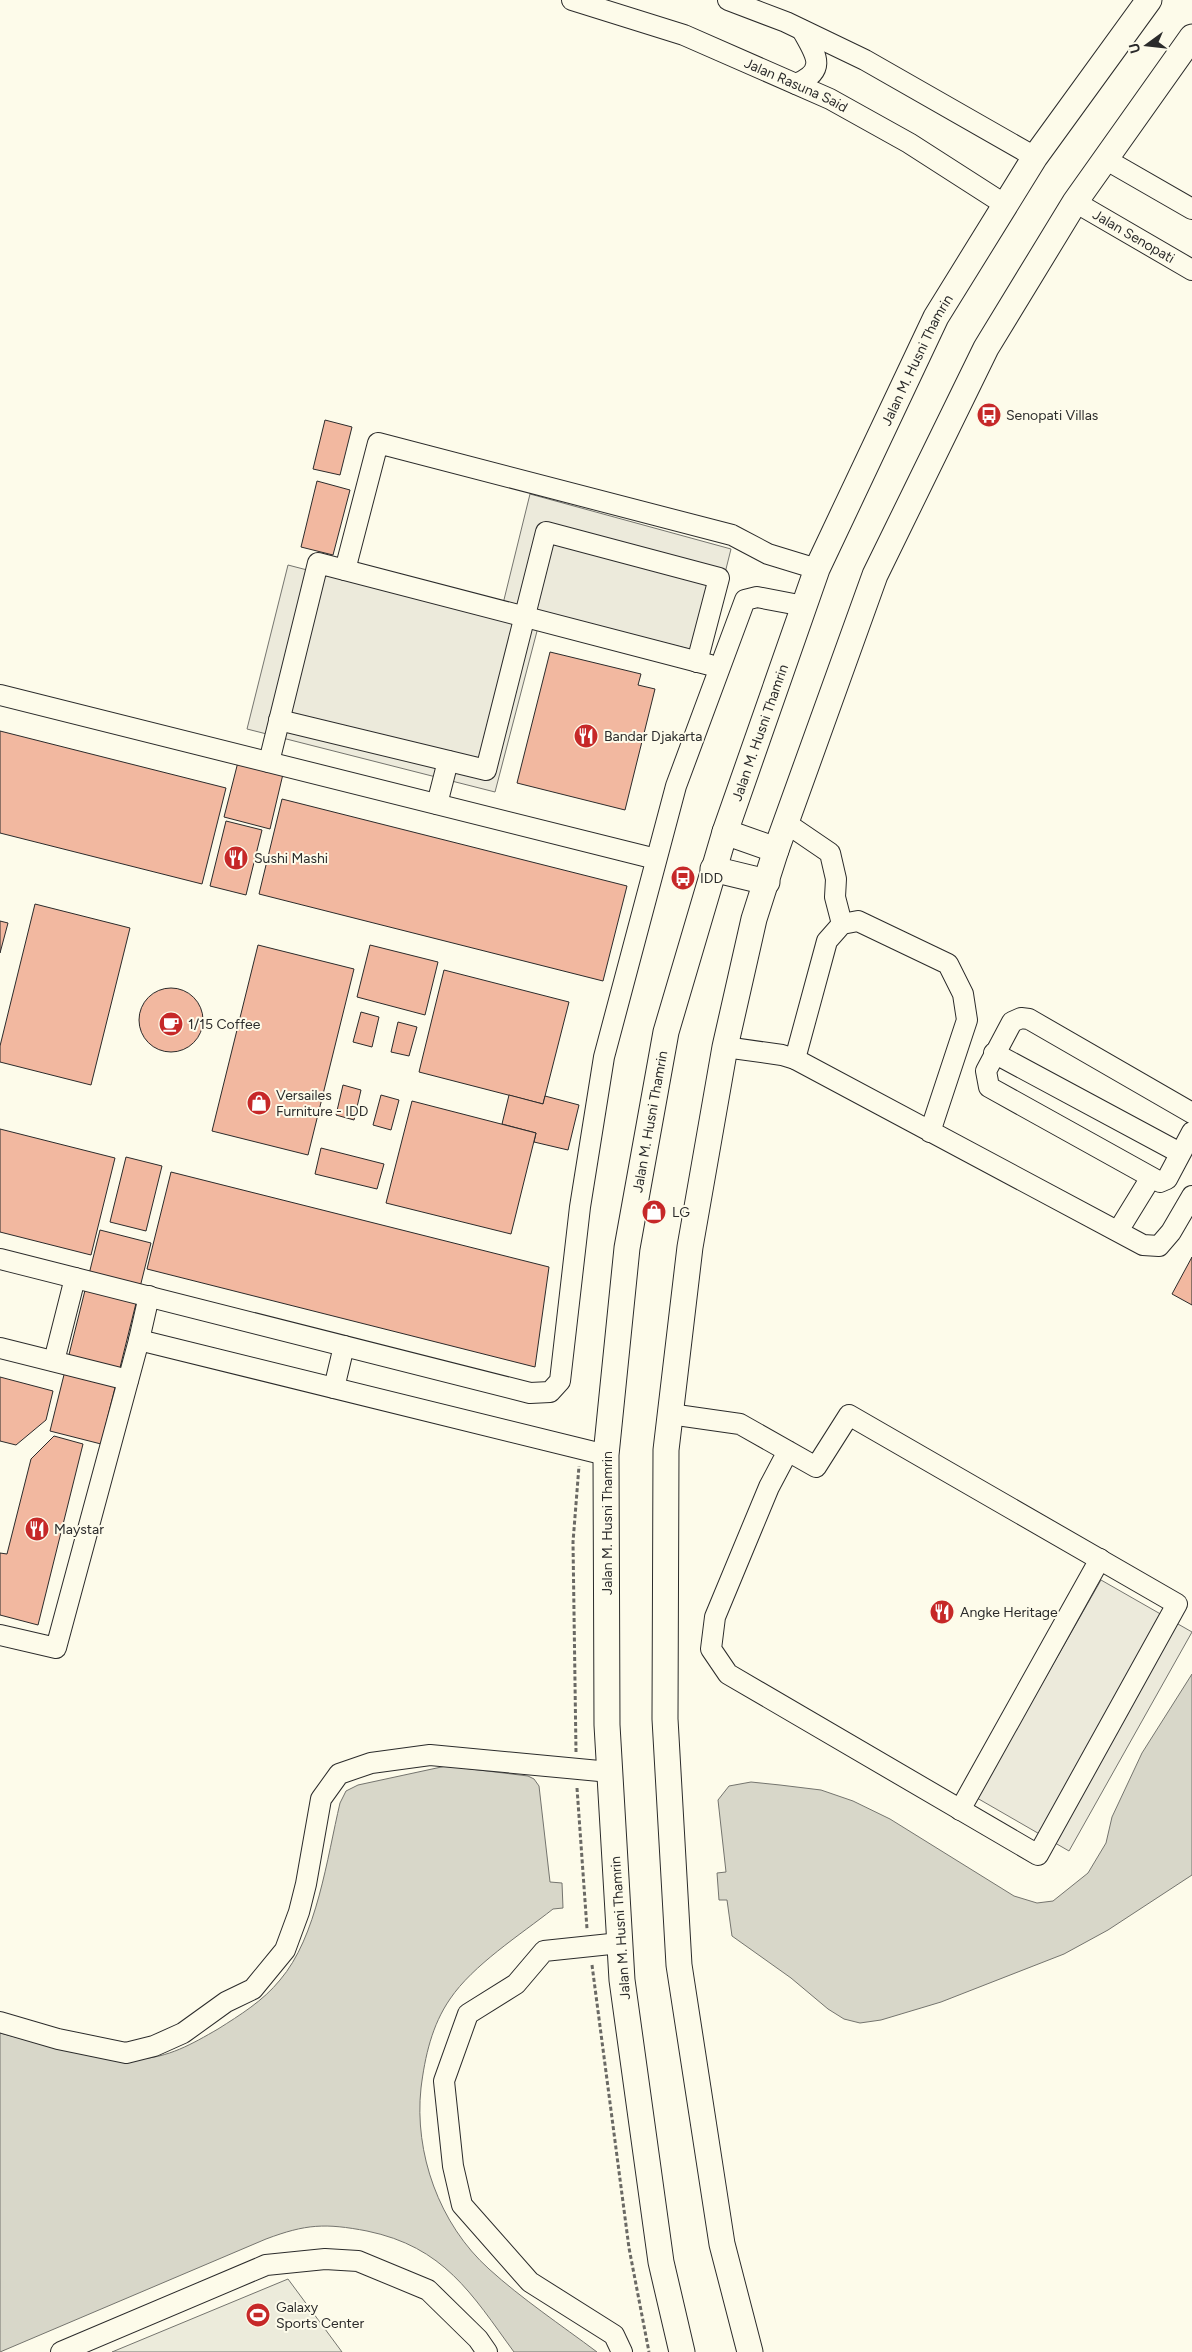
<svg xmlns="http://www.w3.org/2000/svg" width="1192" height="2352" font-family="Figtree,sans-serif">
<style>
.green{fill:#ecebdb;stroke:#74746e}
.parking{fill:#eceadb;stroke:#74746e}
.water{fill:#d8d7c9;stroke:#74746e}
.building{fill:#f2b8a0;stroke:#2b2b2b}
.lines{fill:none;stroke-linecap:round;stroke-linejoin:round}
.minor-casing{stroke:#2b2b2b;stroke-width:22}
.major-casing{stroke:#2b2b2b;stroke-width:27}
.path{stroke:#6a6964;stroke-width:3;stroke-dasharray:4 2.5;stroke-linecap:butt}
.minor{stroke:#fdfbea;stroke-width:20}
.major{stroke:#fdfbea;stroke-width:25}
.labels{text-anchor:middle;stroke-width:4;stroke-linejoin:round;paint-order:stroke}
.street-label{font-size:14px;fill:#2b2b2b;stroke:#fdfbea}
.poi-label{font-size:14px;fill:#2b2b2b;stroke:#fdfbea;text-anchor:start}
</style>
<rect width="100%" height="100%" fill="#fdfbea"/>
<path class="green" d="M288 2279 342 2352H112Z"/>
<g class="parking">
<path d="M530 494 731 549 705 653 542 612 495 792 247 729 288 565 499 620Z"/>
<path d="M1101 1580 1192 1632 1069 1851 977 1798Z"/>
</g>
<g class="water">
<path d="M1192 1674V1875L1108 1930 1064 1954 941 2002 881 2020 860 2023 844 2019 828 2009 791 1978 732 1936 727 1900H719L717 1873 726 1872 718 1800 729 1786 751 1782 780 1785 821 1790 853 1801 890 1819 1014 1896 1037 1903 1053 1901 1088 1873 1106 1843 1112 1817 1142 1753Z"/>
<path d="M446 1766 528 1776 534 1779 539 1786 550 1882 562 1883 563 1908 553 1909C520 1935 473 1965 450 1999 432 2025 425 2056 421 2088 414 2153 439 2224 489 2269 522 2299 561 2325 597 2352H514C471 2293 444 2247 367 2231 325 2223 306 2224 266 2239L0 2352V2033C44 2044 91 2060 137 2059 168 2058 192 2044 218 2029 240 2015 263 2001 280 1980 317 1937 327 1858 340 1803L346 1791 358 1785Z"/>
</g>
<g class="building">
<path d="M325 420 352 427 340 475 313 469Z"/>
<path d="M317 481 350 490 333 555 301 547Z"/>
<path d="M550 652 641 674 638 685 655 689 625 810 517 783Z"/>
<path d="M0 731 226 788 202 884 0 833Z"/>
<path d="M238 762 283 774 270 829 224 817Z"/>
<path d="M282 799 627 886 603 981 259 894Z"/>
<path d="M226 821 262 830 246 895 210 886Z"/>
<path d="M35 904 130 928 91 1085 0 1062V1046Z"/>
<path d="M0 921 8 923 0 953Z"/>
<path d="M258 945 354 969 308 1155 212 1131Z"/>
<path d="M370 945 438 962 425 1015 357 997Z"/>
<path d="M444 970 569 1002 543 1104 419 1072Z"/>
<circle cx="171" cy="1020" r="32"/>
<path d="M361 1012 379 1017 372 1047 353 1042Z"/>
<path d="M398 1022 417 1027 409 1056 391 1052Z"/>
<path d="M343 1085 361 1090 354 1120 336 1115Z"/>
<path d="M381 1095 399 1100 391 1130 373 1125Z"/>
<path d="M509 1095 543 1104 545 1096 579 1105 568 1150 534 1142 536 1133 502 1124Z"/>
<path d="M412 1101 536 1133 511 1234 386 1203Z"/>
<path d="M0 1129 115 1158 91 1255 0 1232Z"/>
<path d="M321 1148 384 1164 377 1189 315 1174Z"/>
<path d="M126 1157 162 1166 146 1231 110 1222Z"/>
<path d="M171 1172 549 1267 535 1367 147 1269Z"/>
<path d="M100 1230 151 1243 101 1444 50 1431Z"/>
<path d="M1192 1257V1305L1172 1294Z"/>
<path d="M0 1377 53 1391 46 1420 16 1445 0 1441Z"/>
<path d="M54 1436 83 1444 38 1625 0 1615V1553L7 1554 31 1459Z"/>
</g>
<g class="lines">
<defs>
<g id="minor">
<path id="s1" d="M572 0 684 35 830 99 909 143 1004 204"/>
<path d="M728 0 786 22 865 60 1035 157"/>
<path d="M796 84C828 70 816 55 802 30"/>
<path d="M1105 159 1192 209"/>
<path id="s2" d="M1075 202 1192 270"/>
<path d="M345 570 378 443 732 535 768 554 817 569"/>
<path d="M0 695 656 859"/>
<path d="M279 720 486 770 546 532 719 578 697 662"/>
<path d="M269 762 318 563 710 665"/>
<path d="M437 804 448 761"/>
<path d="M786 823 830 853 836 879 835 897 842 924"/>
<path d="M725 1047 782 1055 795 1059"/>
<path d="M994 1053 1180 1153"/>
<path d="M1192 1113 1029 1019 1021 1018 1012 1022 986 1071 989 1087 1160 1182 1167 1179 1192 1132"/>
<path d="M930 1132 967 1020 963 994 948 964 858 921 842 924 827 941 795 1059 1143 1245 1159 1246 1171 1232 1192 1196"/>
<path d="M1118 1231 1150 1179"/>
<path d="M0 1259 530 1393 550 1392 560 1381 580 1207 604 1057 676 786 745 600 757 597 804 606"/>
<path d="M149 1296 139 1340 606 1455"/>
<path d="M0 1348 128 1380"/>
<path d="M54 1361 75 1278"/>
<path d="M334 1388 344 1346"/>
<path d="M670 1414 740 1424 816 1467 849 1415 1177 1604 1038 1855 728 1674 711 1649 715 1617 769 1487 788 1451"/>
<path d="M0 1635 56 1648 139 1340"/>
<path d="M960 1810 1100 1559"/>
<path d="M620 1943 544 1951 516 1984 468 2014 444 2081 453 2166 462 2205 530 2282 614 2335 622 2352"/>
<path d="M0 2022 58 2039 126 2053 154 2046 183 2033 226 2002 253 1989 285 1950 299 1912 306 1884 321 1799 339 1774 371 1763 430 1755 610 1772"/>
<path d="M61 2352 266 2265 325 2259 358 2261 428 2290 478 2339 487 2352"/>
</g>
<g id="major">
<path d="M725 832 776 850"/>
<path d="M713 869 767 882"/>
<path id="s3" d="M682 2352 661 2262 622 1980 607 1725 606 1455 627 1248 666 1032 725 832 817 569 936 317 1035 157 1149 0"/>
<path d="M750 2352 722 2244 679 1965 665 1719 666 1450 690 1247 725 1047 754 919 776 850 875 575 986 348 1075 202 1192 37"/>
</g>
</defs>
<use href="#minor" class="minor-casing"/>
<use href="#major" class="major-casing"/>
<g class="path">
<path d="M576 1752 573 1542 579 1466"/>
<path d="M577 1788 587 1929"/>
<path d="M592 1965 629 2248 649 2352"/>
</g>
<use href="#minor" class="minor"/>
<use href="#major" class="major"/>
</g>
<defs>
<symbol id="bus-disc" viewBox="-11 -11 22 22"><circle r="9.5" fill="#c62828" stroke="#fdfbea"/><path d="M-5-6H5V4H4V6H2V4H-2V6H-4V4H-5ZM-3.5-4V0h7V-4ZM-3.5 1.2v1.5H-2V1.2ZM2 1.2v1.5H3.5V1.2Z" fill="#fff"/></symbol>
<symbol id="restaurant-disc" viewBox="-11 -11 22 22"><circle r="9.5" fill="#c62828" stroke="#fdfbea"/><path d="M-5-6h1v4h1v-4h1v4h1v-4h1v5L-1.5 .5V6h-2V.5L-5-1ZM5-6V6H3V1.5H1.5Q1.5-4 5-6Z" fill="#fff"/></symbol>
<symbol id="cafe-disc" viewBox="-11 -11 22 22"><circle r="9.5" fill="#c62828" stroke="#fdfbea"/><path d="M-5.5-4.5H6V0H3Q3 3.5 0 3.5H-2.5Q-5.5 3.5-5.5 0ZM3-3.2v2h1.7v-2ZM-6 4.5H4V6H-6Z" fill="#fff"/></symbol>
<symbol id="shop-disc" viewBox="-11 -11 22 22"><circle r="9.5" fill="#c62828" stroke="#fdfbea"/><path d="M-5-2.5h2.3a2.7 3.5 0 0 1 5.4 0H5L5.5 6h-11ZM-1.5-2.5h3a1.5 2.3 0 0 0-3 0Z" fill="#fff"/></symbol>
<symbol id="stadium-disc" viewBox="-11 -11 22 22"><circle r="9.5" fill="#c62828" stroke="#fdfbea"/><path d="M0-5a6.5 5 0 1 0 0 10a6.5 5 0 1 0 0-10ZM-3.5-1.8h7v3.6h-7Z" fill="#fff"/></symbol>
</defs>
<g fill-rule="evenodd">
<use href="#bus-disc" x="975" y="401" width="28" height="28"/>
<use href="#restaurant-disc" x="572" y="722" width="28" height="28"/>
<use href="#restaurant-disc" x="222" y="844" width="28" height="28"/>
<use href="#bus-disc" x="669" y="864" width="28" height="28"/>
<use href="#cafe-disc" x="157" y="1010" width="28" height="28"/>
<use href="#shop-disc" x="245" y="1089" width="28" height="28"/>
<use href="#shop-disc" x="640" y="1198" width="28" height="28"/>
<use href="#restaurant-disc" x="23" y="1515" width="28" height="28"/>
<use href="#restaurant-disc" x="928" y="1598" width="28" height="28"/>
<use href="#stadium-disc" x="244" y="2301" width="28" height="28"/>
</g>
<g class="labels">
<g class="street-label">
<text dy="5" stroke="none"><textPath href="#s1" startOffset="240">Jalan Rasuna Said</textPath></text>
<text dy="5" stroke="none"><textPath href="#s2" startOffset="68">Jalan Senopati</textPath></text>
<text dy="5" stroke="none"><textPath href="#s3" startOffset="2049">Jalan M. Husni Thamrin</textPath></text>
<text dy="5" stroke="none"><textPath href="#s3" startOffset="1644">Jalan M. Husni Thamrin</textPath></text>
<text dy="5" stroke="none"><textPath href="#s3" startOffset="1239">Jalan M. Husni Thamrin</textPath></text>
<text transform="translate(607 1523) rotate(-90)" y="5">Jalan M. Husni Thamrin</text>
<text transform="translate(620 1928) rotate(-94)" y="5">Jalan M. Husni Thamrin</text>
</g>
<g class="poi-label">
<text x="1006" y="420">Senopati Villas</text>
<text x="604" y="741">Bandar Djakarta</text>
<text x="254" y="863">Sushi Mashi</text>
<text x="700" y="883">IDD</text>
<text x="188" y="1029">1/15 Coffee</text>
<text x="276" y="1100">Versailes<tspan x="276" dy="16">Furniture - IDD</tspan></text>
<text x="672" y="1217">LG</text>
<text x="54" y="1534">Maystar</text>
<text x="960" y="1617">Angke Heritage</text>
<text x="276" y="2312">Galaxy<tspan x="276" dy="16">Sports Center</tspan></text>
</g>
</g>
<g transform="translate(1147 45) rotate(255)" stroke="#fdfbea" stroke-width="4" paint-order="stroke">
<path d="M0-4L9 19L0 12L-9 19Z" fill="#2b2b2b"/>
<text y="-8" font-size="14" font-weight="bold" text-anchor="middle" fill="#2b2b2b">U</text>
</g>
</svg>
